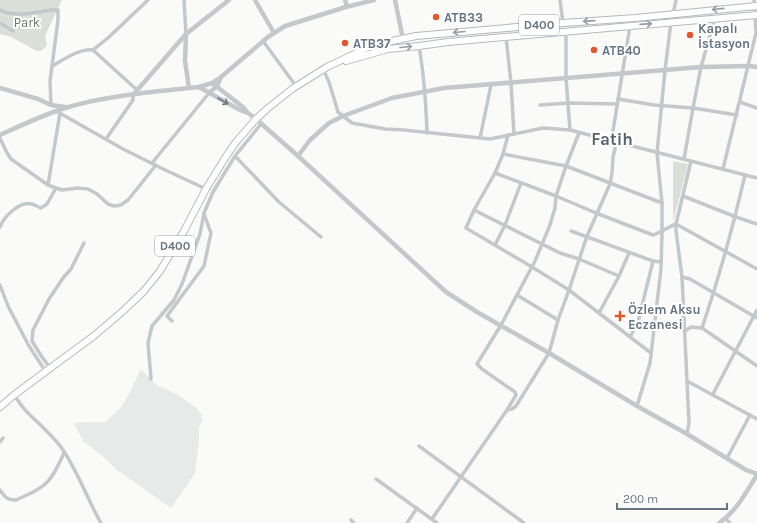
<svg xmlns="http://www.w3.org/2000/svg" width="757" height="523" font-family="Karla,sans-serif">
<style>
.built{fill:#e8e9e9}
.green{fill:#dadfd7}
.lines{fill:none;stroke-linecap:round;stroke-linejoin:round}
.trunk-casing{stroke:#b4b9bd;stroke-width:8}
.minor{stroke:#c3c8cc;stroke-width:3.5}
.tertiary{stroke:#c3c8cc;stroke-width:4.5}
.trunk{stroke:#fff;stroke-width:6}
.oneway{stroke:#939fa8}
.oneway2{stroke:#6a7a87}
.poi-dot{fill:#e4572e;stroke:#fff;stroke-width:1.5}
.labels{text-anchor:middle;stroke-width:4;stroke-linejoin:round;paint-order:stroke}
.shield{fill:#fff;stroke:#939fa8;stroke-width:1}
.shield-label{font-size:12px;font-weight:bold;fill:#657683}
.poi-label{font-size:13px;font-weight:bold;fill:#657683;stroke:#fff;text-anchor:start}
.park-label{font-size:13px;fill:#687a64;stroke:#fff}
.district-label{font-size:17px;font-weight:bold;fill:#57646e;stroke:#fff}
</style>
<rect width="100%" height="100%" fill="#fafaf8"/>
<path class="built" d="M141 369 157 385 178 395 195 407 202 415V421L199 428V441L195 473 171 508 117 470 105 458 83 441 74 423 87 422H105L120 409 128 396Z"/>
<g class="green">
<path d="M0 0H62L45 36 47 45 41 51H37L9 36 0 34Z"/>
<path d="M673 161 688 164 673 222Z"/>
</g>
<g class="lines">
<defs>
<g id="trunk">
<path d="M346 61 388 49 419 46 448 42 757 15"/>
<path d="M0 407 14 395 95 335 123 311 144 291 160 271 184 231 206 189 225 158 236 142 256 119 267 109 292 89 327 67 373 45 416 36 563 23 635 18 757 6"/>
</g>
</defs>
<use href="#trunk" class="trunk-casing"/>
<g class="minor">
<path d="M184 0 186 34"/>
<path d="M560 0 563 23"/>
<path d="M0 10C16 18 35 12 52 10H58V20L50 81 51 105"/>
<path d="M673 14 676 0"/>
<path d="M0 23 13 31"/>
<path d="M566 32V78L570 130"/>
<path d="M506 37 511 83 514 134"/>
<path d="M263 41 296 86"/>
<path d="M419 46C424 75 426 104 427 133"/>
<path d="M93 50 137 90"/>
<path d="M52 66C63 60 80 48 93 50L109 37 148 0"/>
<path d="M323 69 329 82 338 112 352 123 385 129 404 130 490 139 543 128 570 130 757 178"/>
<path d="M618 99 654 105 693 108 737 115"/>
<path d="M740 102 757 108"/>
<path d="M540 105 568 103 617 104"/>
<path d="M56 111 123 149 161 168 206 189"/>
<path d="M0 138 6 151 11 159 48 185 56 188 62 190 78 188 88 189 97 194 108 204 114 206 121 205 128 200 156 165"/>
<path d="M480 138 491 85"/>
<path d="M106 139 133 100V95"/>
<path d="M503 154 566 166 662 203"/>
<path d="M235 156 261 124"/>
<path d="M684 159 693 108 701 67 715 18"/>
<path d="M152 163 209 93"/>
<path d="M723 169 756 33 754 0"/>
<path d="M495 173 503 154 508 135"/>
<path d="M48 185 60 113"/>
<path d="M683 196 736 217 757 224"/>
<path d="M474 210 560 253 579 259 619 276 599 313"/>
<path d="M0 227C4 216 20 201 32 204 35 205 38 207 41 208L47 204 56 188"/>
<path d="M571 231 653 261 661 262"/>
<path d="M495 245 505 225 521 183"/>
<path d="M619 276 629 253"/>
<path d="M682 277 690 279 757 318"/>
<path d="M0 285 8 306 29 346 46 372"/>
<path d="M517 295 558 320"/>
<path d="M172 321 167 316 204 266 211 233 204 214"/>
<path d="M702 328C719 278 733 227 745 175"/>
<path d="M685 331 691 327 702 328 757 366"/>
<path d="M630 337 634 330 638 322 653 261"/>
<path d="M651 353 569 290 532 267 466 228 474 210 495 173 556 196 596 213 653 235C662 232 668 227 676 224L757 269"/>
<path d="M51 369 42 357 32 341 33 330 49 299 63 278 71 269 84 243"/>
<path d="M151 379 148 343 152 326 174 300 182 284 200 234 204 213 213 192 235 156 279 202 321 237"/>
<path d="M687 381 757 419"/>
<path d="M713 394 757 310"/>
<path d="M14 395C18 400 22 407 27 412 39 424 51 434 61 447 78 471 87 499 101 523"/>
<path d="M637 406 650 363 661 269 662 232V203L657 153 665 70 671 22"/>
<path d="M507 410 512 409 516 406 549 353 558 320 569 290 587 236 610 184 612 173 613 157 615 149 614 141 612 137 630 26"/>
<path d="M687 434 689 423 682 277 676 231V224L691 161"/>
<path d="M0 442 3 438"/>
<path d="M419 446 524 523"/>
<path d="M727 458 750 415"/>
<path d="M376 479 437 523"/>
<path d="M0 490C4 496 8 501 16 500 26 495 36 492 44 485 54 477 59 463 64 453"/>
<path d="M725 518 730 523"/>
<path d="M432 519 507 410 516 395 515 392 482 369 477 364 501 325 535 261 550 225 555 208 556 196 566 166 579 133"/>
<path d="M351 520 354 523"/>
<path d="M407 523 417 508"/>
</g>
<g class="tertiary">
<path d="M255 0 274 33"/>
<path d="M345 0 347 6"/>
<path d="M395 0 403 39"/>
<path d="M186 34 185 61 189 88"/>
<path d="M212 83 243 107 247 112"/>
<path d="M199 87 240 110 248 113 256 119 298 156 446 292 477 312 549 353 637 406 687 434 746 470 757 474"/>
<path d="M0 88 38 99 51 105 65 107"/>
<path d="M209 93 217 86 221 77"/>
<path d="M133 95 186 34 229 0"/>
<path d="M0 135C22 125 43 115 65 108 108 95 155 92 199 87L212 83 221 77 268 37 285 26 346 7 374 0"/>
<path d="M298 156 310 140 329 123 343 116 392 98 444 88 665 70 701 67 749 66 757 67"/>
<path d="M719 523C737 511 746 492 757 475"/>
</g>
<use href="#trunk" class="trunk"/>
</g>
<defs><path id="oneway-shaft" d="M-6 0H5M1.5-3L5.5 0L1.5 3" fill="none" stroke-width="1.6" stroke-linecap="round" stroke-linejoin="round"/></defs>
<g class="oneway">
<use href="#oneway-shaft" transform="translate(718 9) rotate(174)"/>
<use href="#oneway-shaft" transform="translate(589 21) rotate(176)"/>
<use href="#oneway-shaft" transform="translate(646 24) rotate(-4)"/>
<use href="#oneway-shaft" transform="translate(459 32) rotate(175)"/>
<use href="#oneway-shaft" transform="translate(406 47) rotate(-5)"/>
</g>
<use class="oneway2" href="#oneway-shaft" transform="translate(223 101) rotate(30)"/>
<g class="poi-dot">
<circle cx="436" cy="17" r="4"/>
<circle cx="690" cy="35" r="4"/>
<circle cx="345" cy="43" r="4"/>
<circle cx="594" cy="50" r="4"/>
<path d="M618 310h4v4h4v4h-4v4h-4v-4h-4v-4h4z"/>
</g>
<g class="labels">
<g class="shield">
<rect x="519" y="15" width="40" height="20" rx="3"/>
<rect x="155" y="236" width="40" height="20" rx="3"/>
</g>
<g class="shield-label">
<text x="539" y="29">D400</text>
<text x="175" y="250">D400</text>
</g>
<g class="poi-label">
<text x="444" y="22">ATB33</text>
<text x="698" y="33">Kapalı<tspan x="698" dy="15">İstasyon</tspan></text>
<text x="353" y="48">ATB37</text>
<text x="602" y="55">ATB40</text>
<text x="628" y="314">Özlem Aksu<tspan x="628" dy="15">Eczanesi</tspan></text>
</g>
<g class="park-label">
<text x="27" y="27">Park</text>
</g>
<g class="district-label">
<text x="612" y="145">Fatih</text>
</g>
</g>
<path d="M617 503v6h110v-6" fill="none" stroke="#657683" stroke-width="2"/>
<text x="623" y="503" font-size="12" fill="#657683" stroke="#ffffff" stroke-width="3" paint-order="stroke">200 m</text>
</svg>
